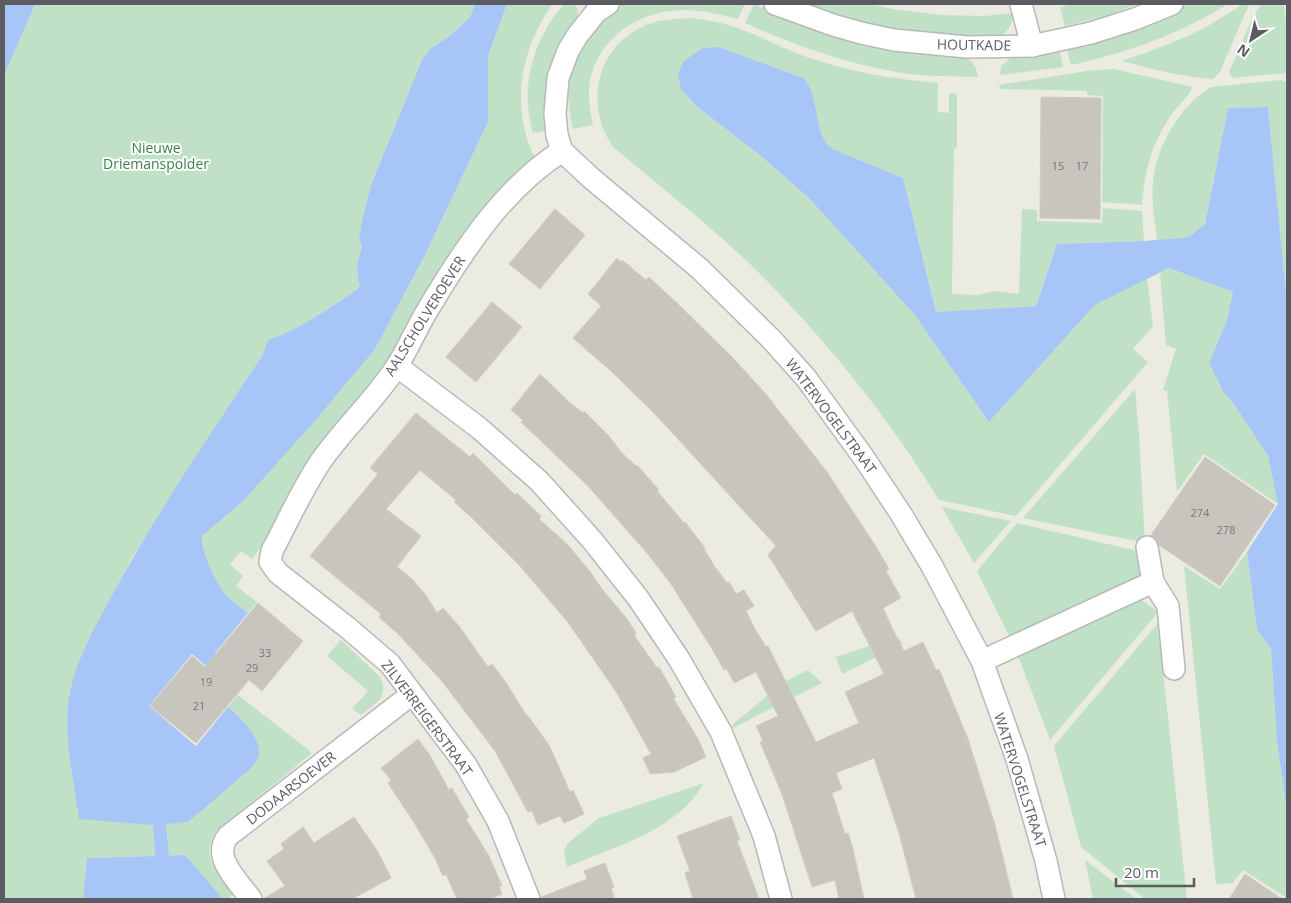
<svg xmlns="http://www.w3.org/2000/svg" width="1291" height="903" font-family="'Open Sans',sans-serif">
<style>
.green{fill:#c0e1c6}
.water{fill:#a7c5f6}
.building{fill:#c7c5be;stroke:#cfcdc1}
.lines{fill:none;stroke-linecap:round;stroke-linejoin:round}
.minor-casing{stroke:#b7b8bd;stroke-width:24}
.minor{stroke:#fff;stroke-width:21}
.labels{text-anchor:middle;stroke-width:4;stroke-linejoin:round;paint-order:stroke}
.number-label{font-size:11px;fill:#757678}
.street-label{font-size:14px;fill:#5a5c61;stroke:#fff}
.park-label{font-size:14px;fill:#3c7e4c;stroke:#fff}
</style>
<rect width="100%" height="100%" fill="#ebebe2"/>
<g class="green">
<path d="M4 4H475L470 17 451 35 430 49 422 60 371 185 361 225 359 239 362 246 357 265 358 281 360 285 358 289C329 308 301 329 268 340L262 356 132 558 96 626 154 825 155 856 87 858 83 899H4Z"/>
<path d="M507 4H553C520 47 510 110 535 158L405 340 266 540 252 559 241 551 230 564 243 576 236 586 257 602 248 613C241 607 232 602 226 595 216 583 201 551 202 536L242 502 375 349 425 255 488 122V56Z"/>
<path d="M564 4H575C577 7 579 10 578 14 578 20 560 42 557 50 545 77 550 103 552 130L533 133C520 86 532 41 564 4Z"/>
<path d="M622 4H745L738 19C715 13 693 8 670 11 627 16 589 50 589 94 589 105 591 115 593 125L573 129C564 90 568 61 594 30 603 20 611 12 622 4Z"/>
<path d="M754 4 811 29 871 46 930 55 964 56 971 61 976 68 978 77C953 76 927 77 902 73 847 64 795 46 745 23Z"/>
<path d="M803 4H868L893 9 940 15 985 16 1013 13C1013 24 1009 29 1002 36 934 38 867 28 803 4Z"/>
<path d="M1074 4H1137L1106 16 1065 26 1060 7Z"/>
<path d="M1187 4H1228C1180 34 1126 53 1071 65L1066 46 1162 15Z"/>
<path d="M1243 4H1250L1245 13 1220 72 1213 79C1182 77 1152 69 1122 61 1153 50 1185 39 1213 23 1223 17 1233 10 1243 4Z"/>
<path d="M1261 4H1284L1287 35V73L1232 78 1229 72C1240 49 1247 25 1261 4Z"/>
<path d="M692 18C707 20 722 22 737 28 761 36 783 49 807 57 850 72 893 79 938 83V112L949 113V93L957 94V147L954 149 952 294 977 295 995 291 1019 294 1022 209 1037 210V221L1102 223 1103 208 1142 211 1144 241 1057 244 1036 306 936 312 903 178 833 149C811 134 822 96 803 78L719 47 681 89 695 105 761 156 809 198 914 314 989 422 1095 305 1147 278 1153 326 1133 349 1148 362 1016 516 939 500C887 415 823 336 752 266 708 224 660 186 613 147 584 105 596 46 646 25 660 19 677 19 692 18Z"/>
<path d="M1059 48 1063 67 1000 75 1001 66 1014 55Z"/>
<path d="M1114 69 1192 87C1191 94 1176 108 1171 115 1151 146 1145 169 1142 205L1102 202 1103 96 1087 95V91L1000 89 999 85 1093 70Z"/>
<path d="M1280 80 1287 82V304L1268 107 1228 108 1205 224 1189 237 1157 240C1155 221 1151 201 1153 182 1156 148 1180 105 1211 87Z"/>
<path d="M1169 268 1233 292 1227 320 1209 363 1224 393 1232 401 1268 456 1278 504 1204 454 1177 492 1167 391 1163 390 1176 349 1166 345 1160 272Z"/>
<path d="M1135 389 1139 435 1145 543 1023 518Z"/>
<path d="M942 507 1011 521 974 563Z"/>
<path d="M1017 523 1142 552 1145 576 1011 640 977 571Z"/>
<path d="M1247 552 1257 630 1271 649 1277 742 1287 810V898L1243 870 1233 883 1216 884 1184 566 1220 589Z"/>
<path d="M1135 600H1142L1158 612 1050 740 1017 653Z"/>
<path d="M1158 623 1187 899H1145L1081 847 1054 746Z"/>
<path d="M897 636 903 644 842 674 836 657Z"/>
<path d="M341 640 380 677C390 698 375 703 361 715L352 709 368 691 327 656Z"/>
<path d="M808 670 822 683 733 728 732 725 784 682Z"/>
<path d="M238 695 310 751 311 754 216 831C199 859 218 870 234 893L228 899H223L185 856H169L166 823 188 822 256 763 237 714 228 707Z"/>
<path d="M704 783C698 792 691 803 682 810 650 838 605 851 567 867L564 851 568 843 599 818Z"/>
<path d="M1085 860 1136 899H1093Z"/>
</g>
<g class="water">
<path d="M4 4H35L4 75Z"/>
<path d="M475 4H507L488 56V122L425 255 375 349 314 422 242 502 202 536C201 552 216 583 226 595 232 602 241 607 248 613L215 653 222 660 212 671 192 654 149 706 196 746 228 707C240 716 258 736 259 751 260 759 253 766 248 771L188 822 166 824 169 856 185 855 223 899H83L87 858 155 856 153 825 79 819C74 781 63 736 69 698 75 662 94 629 111 597 156 514 210 435 262 356L268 340C301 329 329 308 358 289L360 285 358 281 357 265 362 246 359 239 361 225 371 185 422 60 430 49 451 35 470 17Z"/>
<path d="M719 47 803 78C822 96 811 134 833 149L903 178 936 312 1036 306 1057 244 1144 241 1189 237 1205 224 1228 108 1268 107 1287 304V810L1277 742 1271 649 1257 630 1247 552 1278 504 1268 456 1232 401 1224 393 1209 363 1227 320 1233 292 1169 268 1095 305 989 422 914 314 809 198 761 156 695 105 681 89 678 73 684 61 703 48Z"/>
</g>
<g class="building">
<path d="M1041 97 1101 98 1100 219 1040 218Z"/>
<path d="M555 209 585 235 540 289 509 264Z"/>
<path d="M617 258 621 262 622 260 646 280 649 277 678 304 732 357 765 393 827 472 873 542 889 569 886 571 901 598 883 608 893 630 904 651 923 642 936 670 939 669 968 739 995 825 1013 899H916L899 833 874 758 836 773 842 789 832 793 845 834 848 833 853 849 864 899H839L835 880 812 887 782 794 760 742 763 741 756 726 778 716 756 672 734 683 727 669 724 670 714 652 671 584 647 553 587 485 521 422 523 420 511 410 540 374 567 400 583 413 584 411 608 435 621 452 636 466 637 465 659 490 657 491 684 523 685 522 705 548 704 549 715 567 727 583 729 582 736 594 744 590 754 606 746 611 755 629 766 647 768 646 816 742 859 723 845 692 884 674 852 611 816 631 768 555 776 546 655 414 611 371 573 338 601 306 588 294Z"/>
<path d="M492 302 522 327 476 382 446 357Z"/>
<path d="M416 413 470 457 473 453 515 495 517 493 541 516 539 519 568 545 591 573 602 589 627 619 636 633 634 635 657 668 659 667 676 697 673 698 698 739 706 757 674 772 650 774 643 758 651 754 617 693 567 621 520 566 469 515 454 502 456 500 420 470 386 509 421 536 397 567 412 579 426 595 437 613 443 608 459 626 488 667 492 664 507 684 523 710 537 728 550 747 570 792 573 790 584 814 564 823 560 816 538 825 532 811 528 812 495 751 441 680 398 634 379 617 381 614 310 556 378 474 370 468Z"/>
<path d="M1205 457 1275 505 1220 586 1159 545 1156 539 1151 535Z"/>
<path d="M258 603 303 641 262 691 249 680 196 743 150 706 192 656 205 667Z"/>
<path d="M418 739 431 757 449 790 452 788 469 817 466 819 489 856 502 886 499 887 502 894 490 899H457L446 874 443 876 435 858 413 821 388 783 391 780 381 768Z"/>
<path d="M731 816 740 840 737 841 759 899H693L685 873 690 871 677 836Z"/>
<path d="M354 817 378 852 391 878 352 899H263L285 886 267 861 284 849 281 844 303 827 314 843Z"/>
<path d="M605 863 614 887 611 889 615 899H541V897L587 879 584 871Z"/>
<path d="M1245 874 1282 899H1229Z"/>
</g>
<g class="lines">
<defs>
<g id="minor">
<path d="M608 4 596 12 577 36 568 51 558 78 555 114 557 135 562 151 591 178 700 269 772 340 806 378 864 458 901 514 932 566 982 661 1017 759 1046 861 1054 899"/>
<path d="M775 4 833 25 861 33 894 40 967 47 1032 46 1091 33 1135 19 1172 4"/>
<path d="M1021 4 1032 46"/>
<path d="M397 366 479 428 539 481 592 540 638 598 679 659 721 732 764 836 781 899"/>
<path d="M1147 547 1153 582 1168 606 1174 669"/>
<path d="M982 661 1153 582"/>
<path d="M251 899C238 881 211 857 228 836L412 694"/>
<path d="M529 899 498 821 466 765 390 664 348 628 278 573 270 562 272 551C288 521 302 489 321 461 344 428 375 400 397 366 409 347 418 325 430 306 464 249 505 187 562 151"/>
</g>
</defs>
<use href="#minor" class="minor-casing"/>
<use href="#minor" class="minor"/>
</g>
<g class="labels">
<g class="number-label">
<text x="1058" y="170">15</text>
<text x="1082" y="170">17</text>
<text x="1200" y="517">274</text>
<text x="1226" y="534">278</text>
<text x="265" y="657">33</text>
<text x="252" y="672">29</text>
<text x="206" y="686">19</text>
<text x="199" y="710">21</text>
</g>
<g class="street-label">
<text transform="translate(974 45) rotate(1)" y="5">HOUTKADE</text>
<text transform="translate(425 316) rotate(-58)" y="5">AALSCHOLVEROEVER</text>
<text transform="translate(831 416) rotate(53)" y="5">WATERVOGELSTRAAT</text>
<text transform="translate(427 718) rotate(53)" y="5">ZILVERREIGERSTRAAT</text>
<text transform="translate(1020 780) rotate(72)" y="5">WATERVOGELSTRAAT</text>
<text transform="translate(291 788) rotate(-38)" y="5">DODAARSOEVER</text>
</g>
<g class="park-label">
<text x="156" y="153">Nieuwe<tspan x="156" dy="16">Driemanspolder</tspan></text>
</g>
</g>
<rect width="1291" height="903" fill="none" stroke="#5a5c61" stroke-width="10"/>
<g transform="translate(1251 40) rotate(215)" stroke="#ffffff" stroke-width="4" paint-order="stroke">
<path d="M0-4L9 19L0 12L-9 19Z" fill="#5a5c61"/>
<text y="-8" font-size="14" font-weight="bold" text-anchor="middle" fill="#5a5c61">N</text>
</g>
<path d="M1116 878v8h78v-8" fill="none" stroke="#5a5c61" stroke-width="2.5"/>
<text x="1124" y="878" font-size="15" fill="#5a5c61" stroke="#ffffff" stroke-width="4" paint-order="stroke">20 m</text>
</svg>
